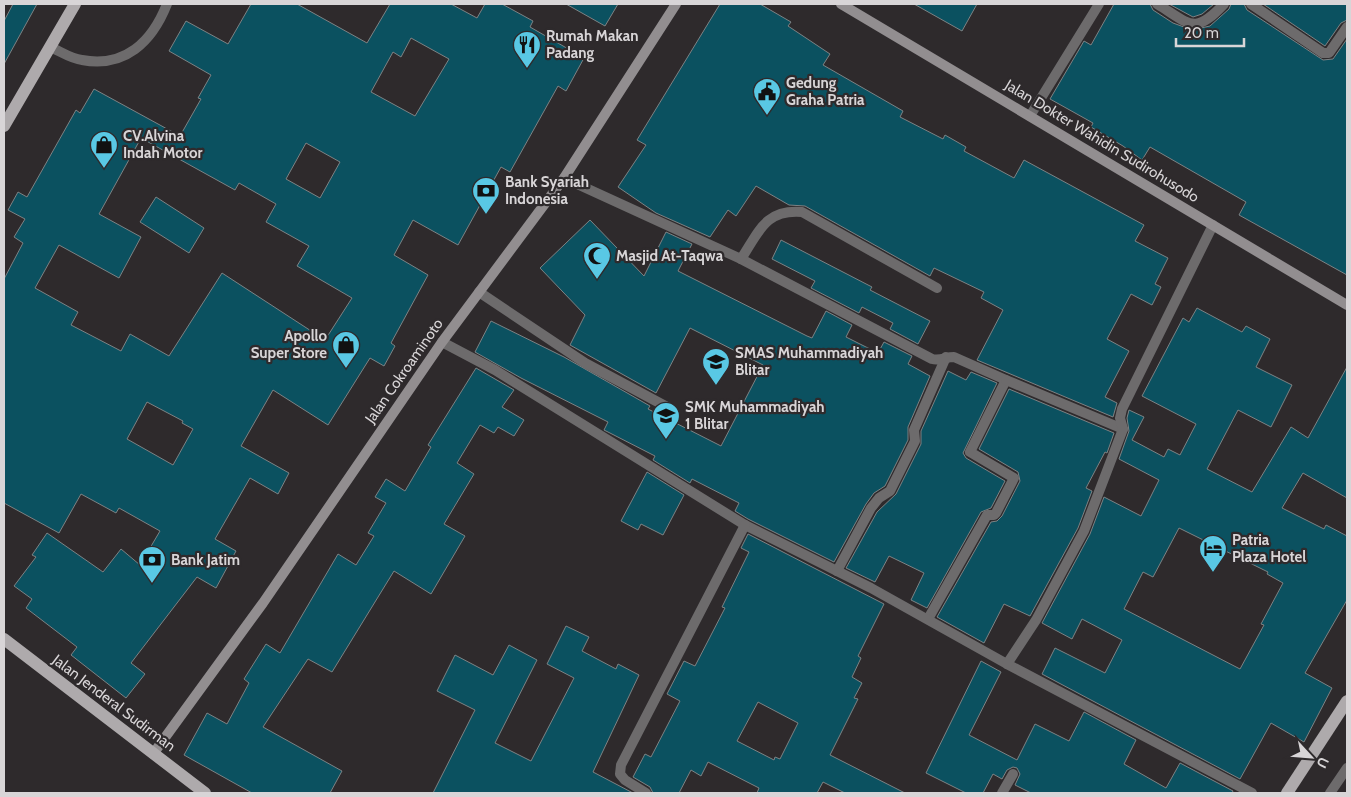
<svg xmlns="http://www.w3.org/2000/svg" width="1351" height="797" font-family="Cabin,sans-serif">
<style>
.building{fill:#0b5160;stroke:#7d8284;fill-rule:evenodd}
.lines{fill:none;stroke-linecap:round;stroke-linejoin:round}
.lane{stroke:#6d6b6c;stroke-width:10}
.street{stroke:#6d6b6c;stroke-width:10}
.secondary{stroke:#928e90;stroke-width:10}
.primary{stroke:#aeaaac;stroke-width:12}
.labels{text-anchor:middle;stroke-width:4.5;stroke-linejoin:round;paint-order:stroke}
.poi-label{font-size:15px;font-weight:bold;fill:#d8d5d7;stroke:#2e2a2c;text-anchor:start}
.street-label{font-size:15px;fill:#d8d5d7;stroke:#2e2a2c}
</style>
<rect width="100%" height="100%" fill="#2e2a2c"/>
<g class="building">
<path d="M13 4H37L4 64V21Z"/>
<path d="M251 4H297L367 43 390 4H451L477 18 485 4H502L533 21 530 27 584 58 566 91 558 86 510 172 501 167 458 245 413 220 394 255 428 275 391 343 395 346 384 366 370 358 328 425 273 390 241 446 289 473 278 494 250 478 215 539 236 551 216 588 197 577 131 663 145 674 126 698 71 655 77 647 26 608 32 599 14 586 36 557 32 555 47 533 103 572 121 549 140 565 160 531 119 508 116 513 81 494 59 533 4 503V279L23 243 14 237 25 219 8 210 18 192 27 197 76 110 80 113 94 89 180 136 201 99 198 98 211 75 169 51 186 21 228 44ZM411 38 449 59 415 116 371 92 393 52 401 57ZM141 138 235 190 239 183 276 204 266 222 309 246 297 266 352 298 325 340 222 273 169 356 130 334 121 351 71 325 78 312 35 288 59 245 119 278 141 237 99 214ZM306 143 340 162 320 198 286 179ZM147 402 183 421 182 423 193 429 173 465 127 439Z"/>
<path d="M566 4H618L605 26Z"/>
<path d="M720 4H760L791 22 788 26 830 54 823 65 903 111 900 117 943 139 945 135 966 147 964 151 1014 178 1024 160 1144 225 1135 241 1168 258 1155 284 1161 287 1152 305 1131 294 1107 339 1129 351 1105 397 1117 403 1113 417 977 360 1003 310 981 298 984 292 934 268 930 276 805 206 789 205 756 186 736 216 728 210 710 237 656 213 618 187 646 145 637 140Z"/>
<path d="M914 4H977L962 31Z"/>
<path d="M1114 4H1150L1153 10 1173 23 1192 30 1210 26 1229 9 1231 4H1244L1247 10 1323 60 1333 59 1347 39V275L1239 215 1246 202 1150 147 1142 160 1123 146 1091 127 1093 123 1050 99 1084 41 1091 45Z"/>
<path d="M1169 4H1214L1202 14 1193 17Z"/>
<path d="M1263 4H1347V20L1341 23 1325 46Z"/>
<path d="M156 197 204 228 189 253 140 222Z"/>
<path d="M590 220 644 276 666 232 692 244 678 271 807 336 812 338 826 311 852 325 846 337 878 353 884 342 912 356 908 364 930 376 908 427V440L885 486 874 493 866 504 834 562 748 519 735 511 739 503 692 479 690 483 653 460 655 456 608 432 604 430 608 422 521 378 475 352 491 321 564 357 650 406 648 409 721 446 763 365 690 328 656 393 570 345 585 315 540 268Z"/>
<path d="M781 240 872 287 870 290 930 321 918 344 890 329 893 323 862 307 859 313 811 288 815 281 772 259Z"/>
<path d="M1197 308 1242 332 1246 326 1270 339 1256 367 1292 385 1271 427 1238 410 1207 469 1252 492 1291 427 1308 438 1347 367V498L1303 473 1282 508 1324 529 1326 525 1347 536V600L1305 673 1332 688 1304 742 1271 723 1240 779 1042 674 1055 648 1105 673 1122 640 1082 619 1072 639 1042 623 1090 534 1104 497 1141 516 1159 480 1119 459 1129 431 1127 418 1129 410 1144 417 1132 440 1164 457 1168 449 1180 455 1196 424 1142 396 1183 318 1189 322ZM1179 528 1268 572 1267 574 1283 583 1261 624 1264 625 1240 669 1124 609 1143 572 1153 577Z"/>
<path d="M476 368 514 390 502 407 524 420 514 436 498 427 494 433 480 425 457 463 474 474 444 524 465 536 431 594 394 571 332 672 308 659 263 727 342 771 330 793H252L184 755 207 713 227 724 249 683 244 679 266 644 280 653 338 554 356 565 374 536 368 533 386 503 375 497 386 479 405 491 431 447 428 445Z"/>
<path d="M948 371 966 380 971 372 997 383 963 453 966 458 1005 481 991 508 981 512 927 608 911 600 924 573 889 556 875 582 846 568 877 512 896 494 921 444V431Z"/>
<path d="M1009 389 1114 433 1107 453 1105 452 1086 488 1092 491 1078 528 1030 616 1004 604 984 643 937 617 991 522 997 521 1002 516 1020 481 1018 472 979 449Z"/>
<path d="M647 472 684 495 663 535 641 524 638 530 621 521Z"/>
<path d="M748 534 884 604 858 656 861 658 852 677 862 683 854 698 858 699 830 755 905 793H845L823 782 817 793H757L759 788 708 762 701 776 691 770 679 793H653L650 787 633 777 645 754 651 757 680 701 667 694 684 661 695 666 725 608 722 607 749 552 741 548ZM758 702 798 723 780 759 775 757 774 760 737 741Z"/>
<path d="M566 626 589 637 582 651 616 669 618 664 639 675 593 772 633 793H433L475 710 437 691 455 655 493 675 509 645 537 660 495 743 531 761 574 678 547 664Z"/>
<path d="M981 661 1001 672 969 735 1017 760 1035 724 1069 741 1084 712 1136 740 1124 764 1166 788 1180 763 1233 791 1232 793H1031L1015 785 1020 774 1017 768 1013 767 1007 770 1002 779 993 774 983 793H966L926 773Z"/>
</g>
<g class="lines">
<g class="lane">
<path d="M50 47C60 51 71 59 82 60 125 68 152 42 167 4"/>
<path d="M479 292 585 363 669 408"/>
<path d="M1330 793 1347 768"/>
</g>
<g class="street">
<path d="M1157 4C1190 24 1194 36 1224 4"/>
<path d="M1251 4 1323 53H1329L1347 27"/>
<path d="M1030 116 1099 4"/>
<path d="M564 178 741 259 932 359C940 361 946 357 954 357L1006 380 970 452 1014 478 996 513 994 515H987L928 619"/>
<path d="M741 259C759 232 765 209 802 212L937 288"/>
<path d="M442 342 495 370 745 525 871 588 1007 664 1252 793"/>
<path d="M1006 380 1123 429"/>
<path d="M837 571 871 508 879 498 890 491 915 441 914 430 946 357"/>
<path d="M1007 664 1036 620 1084 531 1123 429 1120 418 1122 409 1213 225"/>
<path d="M646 793 625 780 620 774 621 765 745 525"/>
<path d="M1002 793 1013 774"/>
</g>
<g class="secondary">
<path d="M841 4 1347 305"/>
<path d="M153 754 263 603 442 342 564 178 676 4"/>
</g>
<g class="primary">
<path d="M4 126 75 4"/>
<path d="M4 639 205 793"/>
<path d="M1287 793 1347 701"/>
</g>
</g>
<defs>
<symbol id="restaurant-pin" viewBox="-11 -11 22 30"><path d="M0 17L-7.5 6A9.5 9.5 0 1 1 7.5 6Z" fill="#59c8e4" stroke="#2e2a2c"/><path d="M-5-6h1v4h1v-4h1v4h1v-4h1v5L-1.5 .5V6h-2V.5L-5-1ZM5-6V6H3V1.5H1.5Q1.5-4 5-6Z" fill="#111"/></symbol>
<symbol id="civic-pin" viewBox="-11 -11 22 30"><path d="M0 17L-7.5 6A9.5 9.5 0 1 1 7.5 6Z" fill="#59c8e4" stroke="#2e2a2c"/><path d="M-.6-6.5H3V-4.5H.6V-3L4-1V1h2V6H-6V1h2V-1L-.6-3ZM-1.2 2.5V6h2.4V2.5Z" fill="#111"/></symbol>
<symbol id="shop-pin" viewBox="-11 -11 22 30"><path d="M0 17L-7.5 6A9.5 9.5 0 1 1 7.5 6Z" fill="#59c8e4" stroke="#2e2a2c"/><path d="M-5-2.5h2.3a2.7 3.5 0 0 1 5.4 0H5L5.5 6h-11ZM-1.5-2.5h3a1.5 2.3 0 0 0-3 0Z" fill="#111"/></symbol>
<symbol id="bank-pin" viewBox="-11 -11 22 30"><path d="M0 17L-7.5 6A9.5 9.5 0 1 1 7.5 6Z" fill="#59c8e4" stroke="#2e2a2c"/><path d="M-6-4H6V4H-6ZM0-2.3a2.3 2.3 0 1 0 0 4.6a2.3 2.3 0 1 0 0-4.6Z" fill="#111"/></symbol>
<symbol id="mosque-pin" viewBox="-11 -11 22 30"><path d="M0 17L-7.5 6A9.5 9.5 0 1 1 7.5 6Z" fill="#59c8e4" stroke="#2e2a2c"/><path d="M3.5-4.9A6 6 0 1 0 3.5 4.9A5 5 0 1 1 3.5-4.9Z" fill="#111"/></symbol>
<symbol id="school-pin" viewBox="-11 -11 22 30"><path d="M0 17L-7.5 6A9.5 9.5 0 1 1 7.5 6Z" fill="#59c8e4" stroke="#2e2a2c"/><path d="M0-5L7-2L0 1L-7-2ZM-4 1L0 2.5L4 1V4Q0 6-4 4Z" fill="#111"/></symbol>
<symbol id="hotel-pin" viewBox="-11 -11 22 30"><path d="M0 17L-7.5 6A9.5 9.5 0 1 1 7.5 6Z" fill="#59c8e4" stroke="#2e2a2c"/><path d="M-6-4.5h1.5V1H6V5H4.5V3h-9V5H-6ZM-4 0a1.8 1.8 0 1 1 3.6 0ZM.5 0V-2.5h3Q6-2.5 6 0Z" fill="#111"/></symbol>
</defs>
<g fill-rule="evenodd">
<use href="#restaurant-pin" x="511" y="29" width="32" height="43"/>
<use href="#civic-pin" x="751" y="76" width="32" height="43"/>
<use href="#shop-pin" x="88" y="129" width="32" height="43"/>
<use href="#bank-pin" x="470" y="175" width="32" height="43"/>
<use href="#mosque-pin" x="581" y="240" width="32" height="43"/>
<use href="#shop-pin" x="330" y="329" width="32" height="43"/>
<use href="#school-pin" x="700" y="346" width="32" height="43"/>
<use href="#school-pin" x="650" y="400" width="32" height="43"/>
<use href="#hotel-pin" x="1197" y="533" width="32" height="43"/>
<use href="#bank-pin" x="136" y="544" width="32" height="43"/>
</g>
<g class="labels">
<g class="poi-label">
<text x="546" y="41">Rumah Makan<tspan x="546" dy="17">Padang</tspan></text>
<text x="786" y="88">Gedung<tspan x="786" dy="17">Graha Patria</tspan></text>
<text x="123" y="141">CV.Alvina<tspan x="123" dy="17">Indah Motor</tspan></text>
<text x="505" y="187">Bank Syariah<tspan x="505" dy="17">Indonesia</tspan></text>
<text x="616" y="261">Masjid At-Taqwa</text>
<text x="327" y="341" text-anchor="end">Apollo<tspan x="327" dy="17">Super Store</tspan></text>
<text x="735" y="358">SMAS Muhammadiyah<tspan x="735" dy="17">Blitar</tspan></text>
<text x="685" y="412">SMK Muhammadiyah<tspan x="685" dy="17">1 Blitar</tspan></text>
<text x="1232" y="545">Patria<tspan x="1232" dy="17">Plaza Hotel</tspan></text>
<text x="171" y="565">Bank Jatim</text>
</g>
<g class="street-label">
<text transform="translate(1102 141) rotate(31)" y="5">Jalan Dokter Wahidin Sudirohusodo</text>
<text transform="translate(404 371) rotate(-55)" y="5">Jalan Cokroaminoto</text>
<text transform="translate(114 703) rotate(37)" y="5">Jalan Jenderal Sudirman</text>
</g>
</g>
<rect width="1351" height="797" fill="none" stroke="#d8d5d7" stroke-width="10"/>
<g transform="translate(1311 757) rotate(116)" stroke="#2e2a2c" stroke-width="4" paint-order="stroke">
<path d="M0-4L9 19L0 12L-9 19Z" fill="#d8d5d7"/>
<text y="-8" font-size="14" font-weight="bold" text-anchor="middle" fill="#d8d5d7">U</text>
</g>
<path d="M1176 38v8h68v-8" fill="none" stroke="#d8d5d7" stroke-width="2.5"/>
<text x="1184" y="38" font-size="15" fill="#d8d5d7" stroke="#2e2a2c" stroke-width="4" paint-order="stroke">20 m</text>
</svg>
